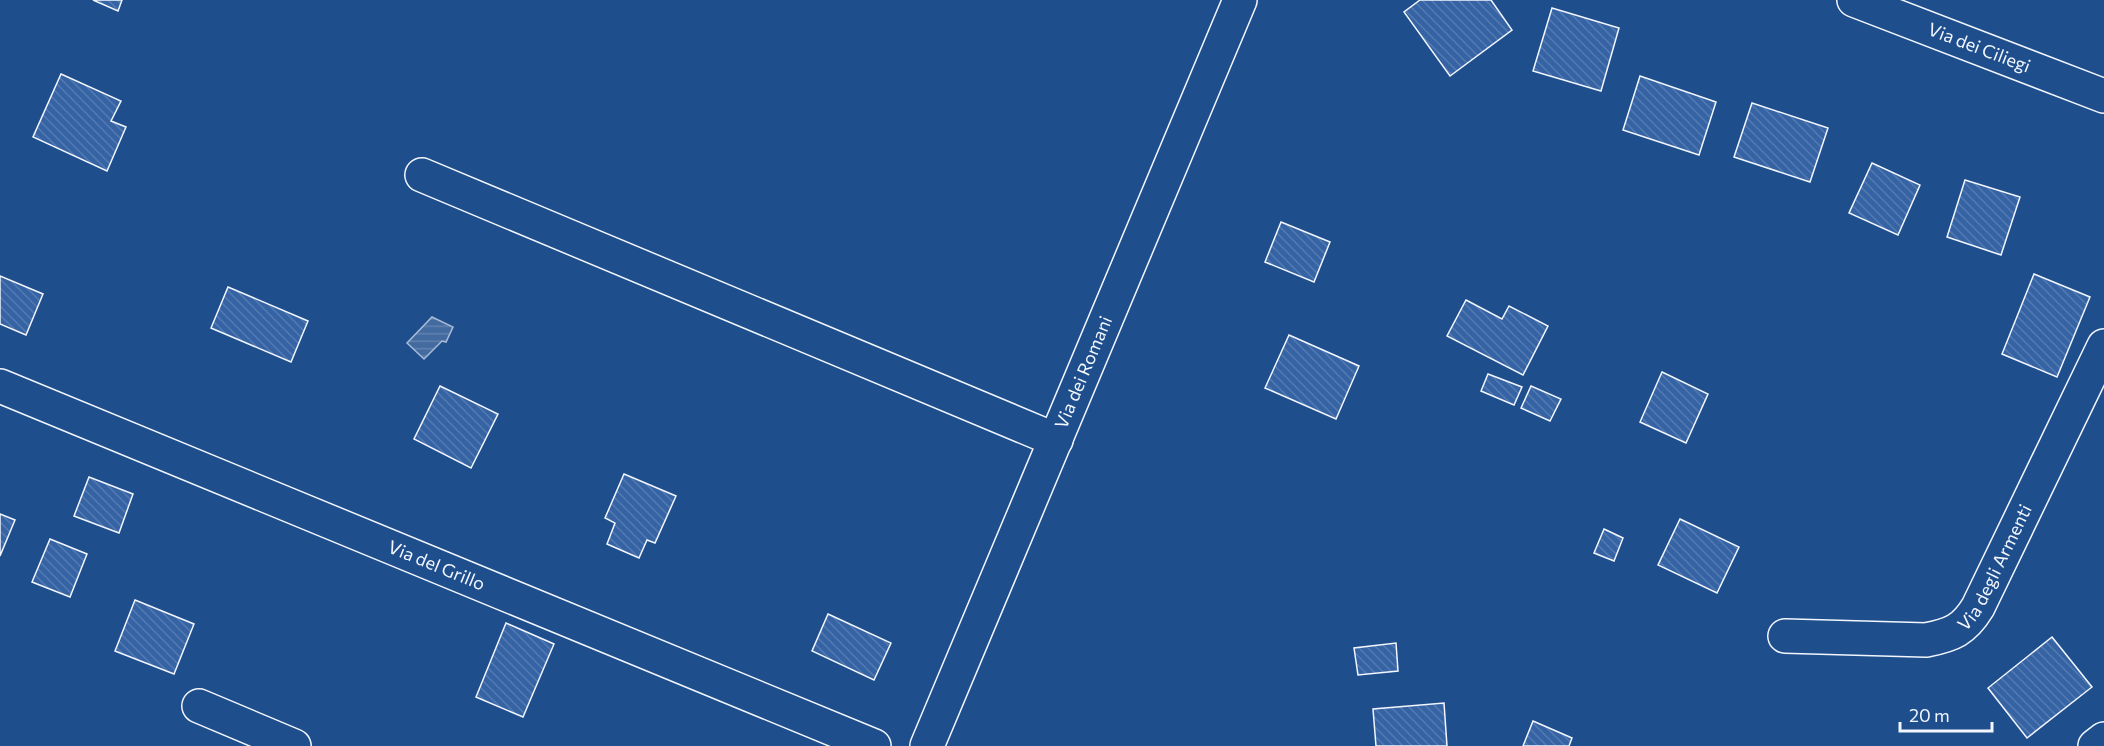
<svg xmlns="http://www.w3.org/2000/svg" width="2104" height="746" font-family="Commissioner,sans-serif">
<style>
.water{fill:url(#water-rules);stroke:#a8bbd7;stroke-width:1.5}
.building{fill:url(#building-back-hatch);stroke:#f2f6ff;stroke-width:1.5}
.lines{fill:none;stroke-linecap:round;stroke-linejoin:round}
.minor-casing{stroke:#f2f6ff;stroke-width:36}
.minor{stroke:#1f4e8c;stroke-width:33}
.labels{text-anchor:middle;stroke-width:4.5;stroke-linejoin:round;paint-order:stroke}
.street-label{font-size:18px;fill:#f2f6ff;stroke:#1f4e8c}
</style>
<defs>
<pattern id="water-rules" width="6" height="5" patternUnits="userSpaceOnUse" patternTransform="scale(1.5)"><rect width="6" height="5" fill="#446ba0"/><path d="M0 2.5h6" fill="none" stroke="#5f81ae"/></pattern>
<pattern id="building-back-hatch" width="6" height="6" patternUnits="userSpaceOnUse" patternTransform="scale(1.5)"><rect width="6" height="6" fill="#3563a3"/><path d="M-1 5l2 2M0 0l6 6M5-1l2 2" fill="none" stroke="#537ab1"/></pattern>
</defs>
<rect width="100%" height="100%" fill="#1f4e8c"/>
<path class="water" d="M432 317 453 327 446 342 442 341 424 359 407 343Z"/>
<g class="building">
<path d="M93 0H122L118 11Z"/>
<path d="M1420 0H1491L1512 30 1450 76 1404 12Z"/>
<path d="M1552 8 1619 28 1601 91 1533 71Z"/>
<path d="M61 74 121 101 111 121 126 127 107 171 33 137Z"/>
<path d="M1640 76 1716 102 1699 155 1623 130Z"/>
<path d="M1752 103 1828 128 1810 182 1734 157Z"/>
<path d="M1872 163 1920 185 1898 235 1849 213Z"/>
<path d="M1965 180 2020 197 2001 255 1947 237Z"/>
<path d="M1281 222 1330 242 1314 282 1265 262Z"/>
<path d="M2034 274 2090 297 2057 377 2002 354Z"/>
<path d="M0 276 43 294 26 335 0 324Z"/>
<path d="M228 287 308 321 291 362 211 328Z"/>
<path d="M1466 300 1502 319 1509 306 1548 326 1523 375 1447 336Z"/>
<path d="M1289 335 1359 366 1336 419 1265 388Z"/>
<path d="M1662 372 1708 394 1686 443 1640 422Z"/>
<path d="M1488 374 1522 387 1514 405 1481 391Z"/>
<path d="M440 386 498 414 471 468 414 439Z"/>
<path d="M1531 386 1561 399 1550 421 1521 408Z"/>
<path d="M624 474 676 496 655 543 647 540 639 558 607 544 615 523 605 518Z"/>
<path d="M89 477 133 494 119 533 74 516Z"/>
<path d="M0 514 15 520 0 556Z"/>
<path d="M1680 519 1739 547 1717 593 1658 565Z"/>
<path d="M1604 529 1623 538 1614 561 1594 553Z"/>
<path d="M50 539 87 554 70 597 32 582Z"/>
<path d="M135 600 194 624 174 674 115 651Z"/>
<path d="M828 614 891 643 874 680 812 651Z"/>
<path d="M506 623 554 644 523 717 476 697Z"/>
<path d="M2052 637 2092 687 2027 738 1988 688Z"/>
<path d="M1396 643 1398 671 1358 675 1354 648Z"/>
<path d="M1444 703 1447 746H1376L1373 709Z"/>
<path d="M1533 721 1572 738 1569 746H1523Z"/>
</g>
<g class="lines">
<defs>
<g id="minor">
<path id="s1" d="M1854 0 2104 96"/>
<path d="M422 175 1056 440"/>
<path id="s2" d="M0 386 874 746"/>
<path id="s3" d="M1785 636 1926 640C1952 635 1964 630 1978 607L2104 346"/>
<path d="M199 706 294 746"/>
<path id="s4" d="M927 746 1240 0"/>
<path d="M2095 746 2104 739"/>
</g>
</defs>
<use href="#minor" class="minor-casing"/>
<use href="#minor" class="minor"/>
</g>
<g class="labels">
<g class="street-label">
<text dy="6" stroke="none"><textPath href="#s1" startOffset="134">Via dei Ciliegi</textPath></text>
<text dy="6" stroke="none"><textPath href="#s4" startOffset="405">Via dei Romani</textPath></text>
<text dy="6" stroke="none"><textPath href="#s3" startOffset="248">Via degli Armenti</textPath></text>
<text dy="6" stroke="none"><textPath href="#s2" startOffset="472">Via del Grillo</textPath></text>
</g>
</g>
<path d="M1900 722v9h92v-9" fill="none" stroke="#f2f6ff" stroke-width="3"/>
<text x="1909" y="722" font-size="18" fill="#f2f6ff" stroke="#1f4e8c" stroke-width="4.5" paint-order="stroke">20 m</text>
</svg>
